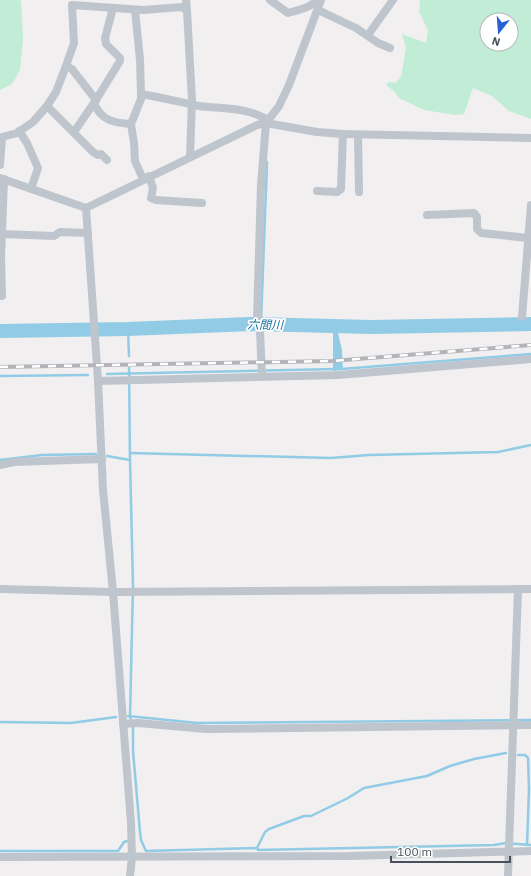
<svg xmlns="http://www.w3.org/2000/svg" width="531" height="876" font-family="'IBM Plex Sans','Noto Sans JP',sans-serif">
<style>
.green{fill:#c1ecd6;fill-rule:evenodd}
.water{fill:#91cbe5}
.lines{fill:none;stroke-linecap:round;stroke-linejoin:round}
.stream{stroke:#91cbe5;stroke-width:2.5}
.river{stroke:#91cbe5;stroke-width:14}
.minor{stroke:#bec5cd;stroke-width:8}
.rail-casing{stroke:#b2b4b9;stroke-width:4}
.rail{stroke:#fff;stroke-width:2.5;stroke-dasharray:8;stroke-linecap:butt}
.labels{text-anchor:middle;stroke-width:3.5;stroke-linejoin:round;paint-order:stroke}
.water-label{font-size:12px;font-style:italic;fill:#17759f;stroke:#fff}
</style>
<rect width="100%" height="100%" fill="#f1efef"/>
<g class="green">
<path d="M0 0H19L21 1 23 40 20 70 12 84 0 90Z"/>
<path d="M419 0H531V119L509 111 492 96 473 88 464 114 455 115 424 110 399 98 394 91 386 85 389 82 395 83 401 77 406 48 402 34 426 43 428 30 419 12 420 1ZM487 20H511V44H487Z"/>
</g>
<path class="water" d="M333 333H338L342 350 343 370 333 371Z"/>
<g class="lines">
<g class="stream">
<path d="M261 322 267 162"/>
<path d="M336 326V335"/>
<path d="M128 329 129 356"/>
<path d="M341 369 531 354"/>
<path d="M107 374 336 369"/>
<path d="M0 376 88 375"/>
<path d="M130 453 331 458 369 455 498 452 531 445"/>
<path d="M107 456 130 460 129 368"/>
<path d="M0 460 42 455 96 454"/>
<path d="M130 460 133 585 130 716 133 728V751L140 832 141 840 146 851 257 848 258 850 494 845 506 843 531 845"/>
<path d="M128 716 197 723 531 720"/>
<path d="M0 722 71 723 116 717"/>
<path d="M518 755H525L528 758 529 789 527 845"/>
<path d="M257 848 265 832 269 829 304 816H311L348 798 364 788 427 776 450 766 474 759 506 753"/>
<path d="M0 851H118L124 842 127 841"/>
</g>
<path class="river" d="M0 331 128 329 250 324 372 327 531 324"/>
<g class="minor">
<path d="M186 0 187 11"/>
<path d="M270 0 288 13C298 10 310 8 317 0"/>
<path d="M135 10 140 60 141 94C160 97 179 102 199 106 223 109 247 107 268 120"/>
<path d="M318 10 356 28 378 43 390 48"/>
<path d="M368 35 393 0"/>
<path d="M66 66 72 69 96 100"/>
<path d="M94 103C101 120 113 123 131 124L141 99V94"/>
<path d="M47 106 93 152 98 155 101 154 107 160"/>
<path d="M131 124 134 143 135 161 143 179"/>
<path d="M19 131 27 143 38 168 31 189"/>
<path d="M74 132 96 100 120 61V58L106 44 105 38 113 8"/>
<path d="M358 135 359 192"/>
<path d="M0 165 2 137 17 133 33 122 47 106 56 92 66 66 74 43 72 5 143 10 182 7 187 11 192 100 190 156"/>
<path d="M149 176 153 188 151 198 156 200 202 203"/>
<path d="M0 178 86 208 257 125 266 123 317 132 343 134 531 138"/>
<path d="M317 191 337 192 341 189 343 134"/>
<path d="M86 208 98 381 103 490 113 592 131 823 132 857 130 876"/>
<path d="M427 215 474 213 477 217V229L481 233 528 238"/>
<path d="M2 234 54 236 60 232 88 233"/>
<path d="M2 296 1 257 4 179"/>
<path d="M522 317 531 205"/>
<path d="M262 376 260 331 257 318 261 185 266 123 279 106 289 85 321 0"/>
<path d="M98 381 338 375 531 359"/>
<path d="M0 465 14 462 102 459"/>
<path d="M0 589 113 592 531 589"/>
<path d="M123 724 138 723 206 729 531 725"/>
<path d="M0 857 350 856 531 851"/>
<path d="M508 876 518 589"/>
</g>
<defs>
<path id="rail" d="M0 367 332 361 531 345"/>
</defs>
<use href="#rail" class="rail-casing"/>
<use href="#rail" class="rail"/>
</g>
<g class="labels">
<g class="water-label">
<text transform="translate(265 325) rotate(1)" y="4">六間川</text>
</g>
</g>
<g transform="translate(499 32) rotate(197)"><circle r="19" fill="#ffffff" stroke="#b6b9bd"/>
<path d="M0-3L7 15L0 10L-7 15Z" fill="#2760d3"/>
<text y="-6" font-size="11" font-weight="bold" text-anchor="middle" fill="#48505b">N</text>
</g>
<path d="M391 856v6h119v-6" fill="none" stroke="#48505b" stroke-width="2"/>
<text x="397" y="856" font-size="12" fill="#48505b" stroke="#ffffff" stroke-width="3" paint-order="stroke">100 m</text>
</svg>
